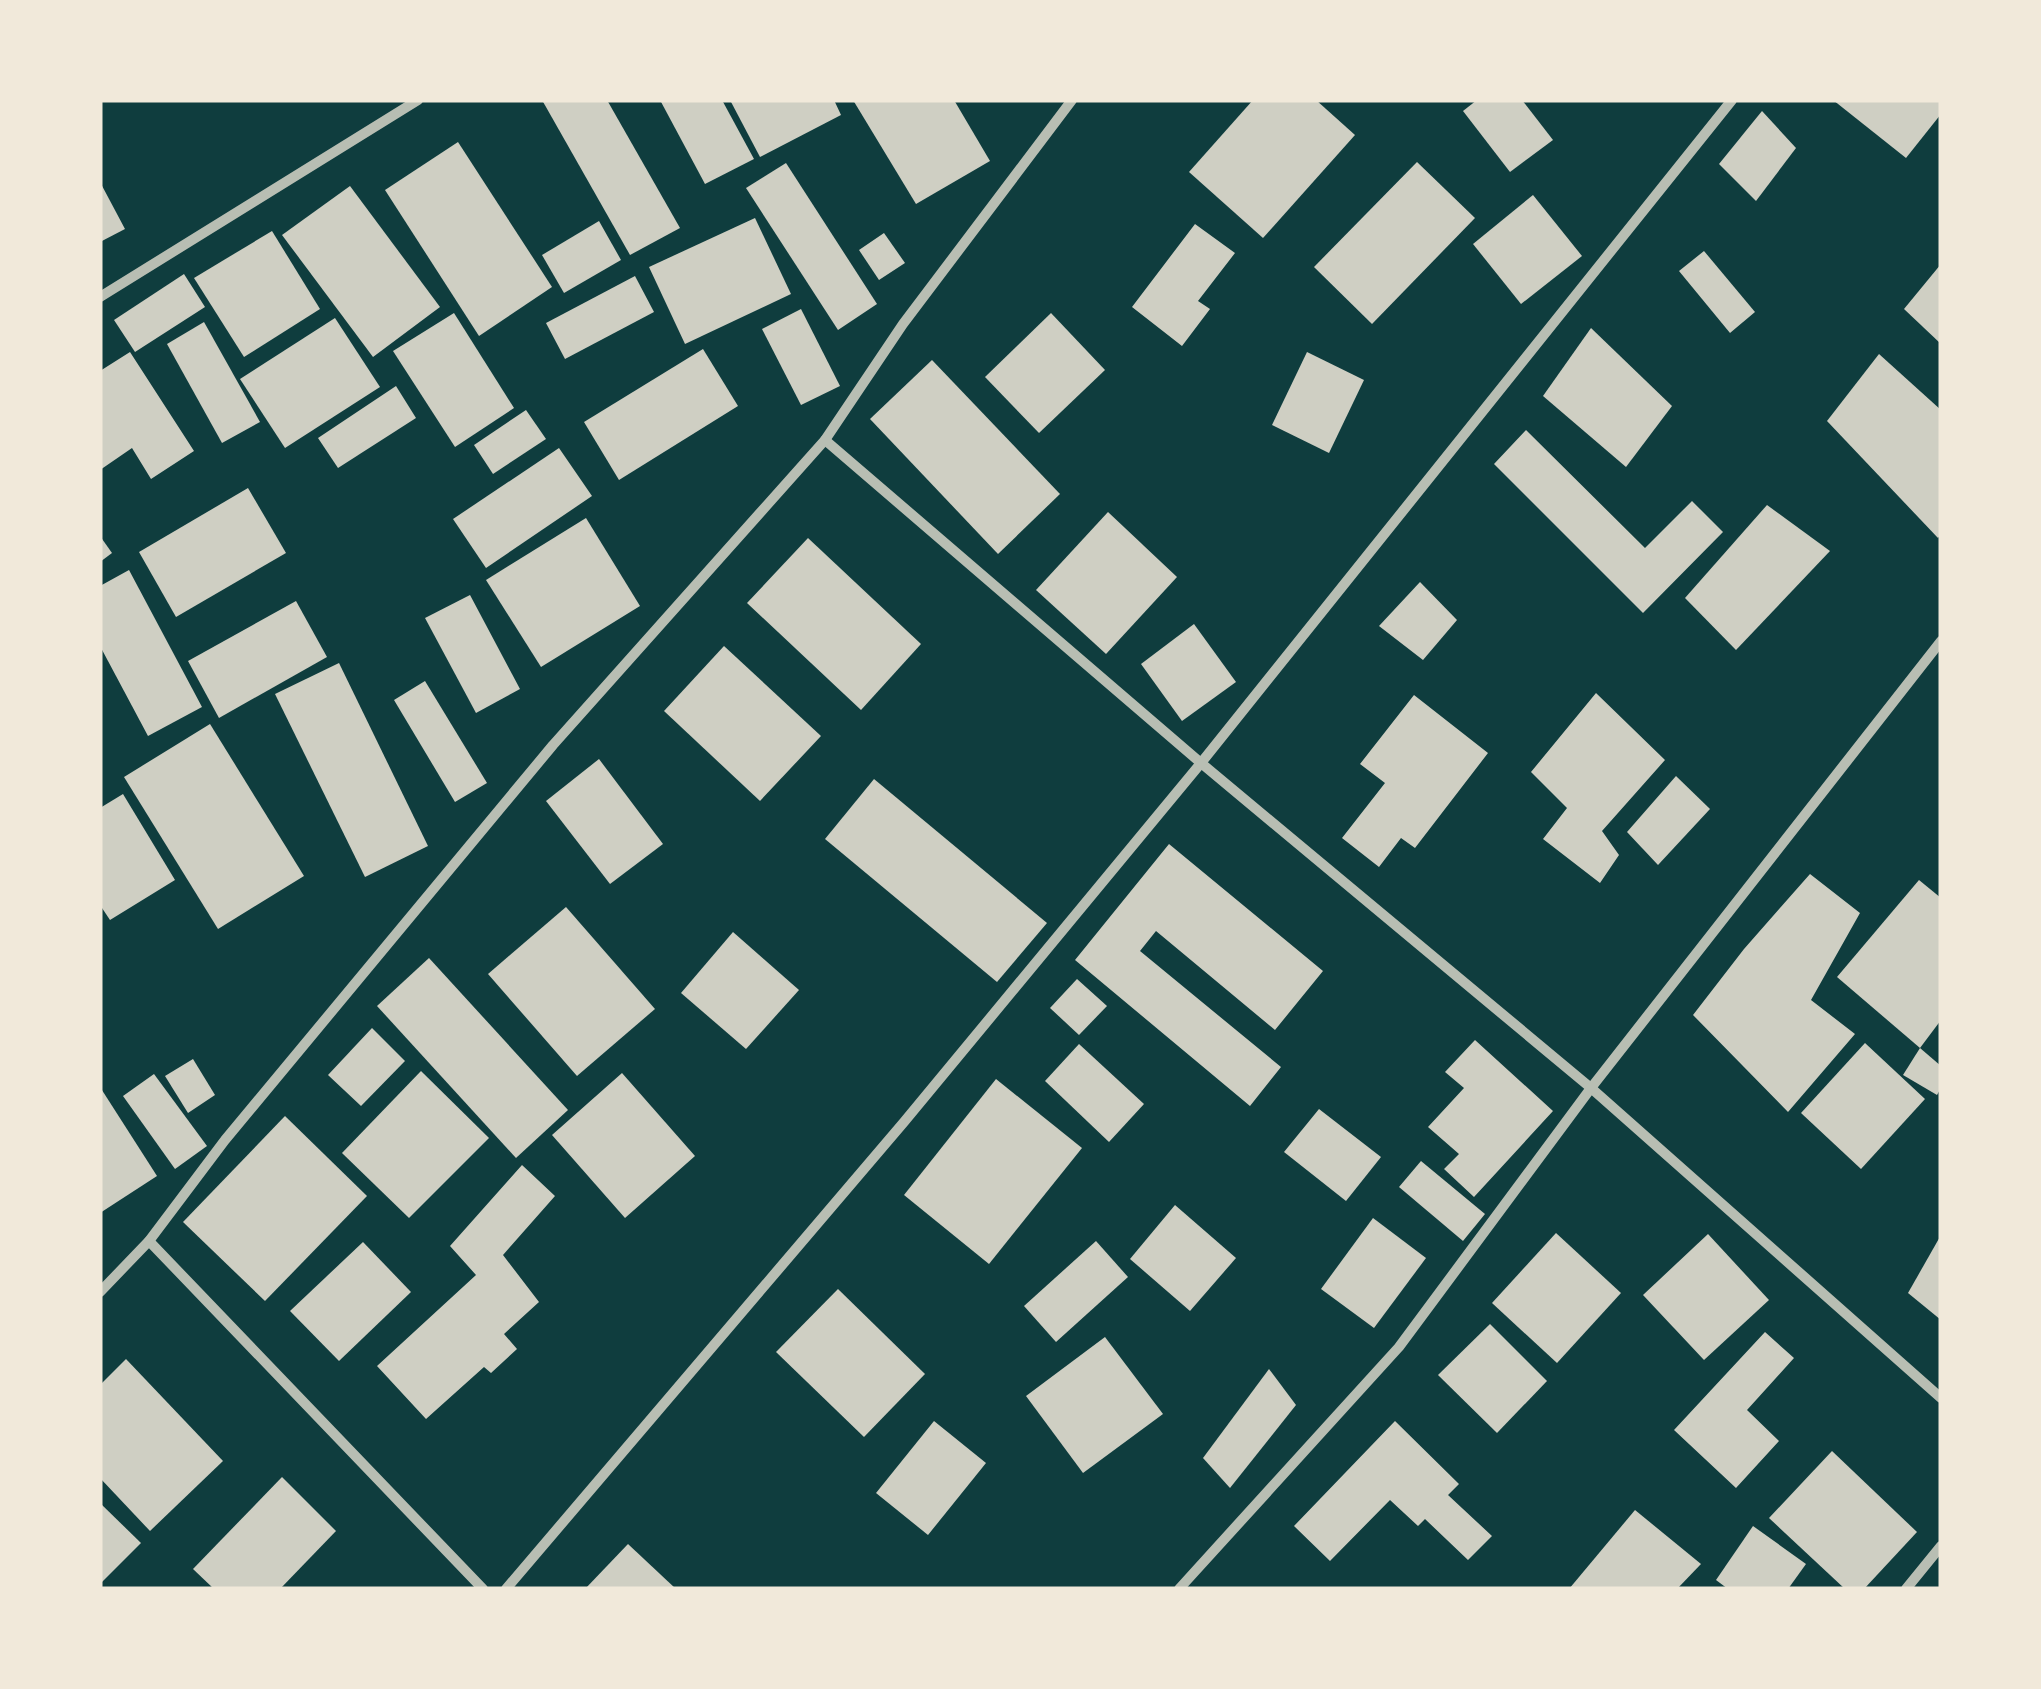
<svg xmlns="http://www.w3.org/2000/svg" width="2041" height="1689" font-family="'Nunito Sans',sans-serif">
<style>
.building{fill:#cfcfc3}
.lines{fill:none;stroke-linecap:round;stroke-linejoin:round}
.minor{stroke:#b8beb3;stroke-width:10}
</style>
<rect width="100%" height="100%" fill="#0f3d3e"/>
<g class="building">
<path d="M542 100H607L680 228 630 255Z"/>
<path d="M660 100H722L754 159 705 184Z"/>
<path d="M730 100H834L841 115 760 157Z"/>
<path d="M853 100H954L990 161 916 204Z"/>
<path d="M1253 100H1316L1355 135 1263 238 1189 172Z"/>
<path d="M1477 100H1522L1553 140 1510 172 1463 111Z"/>
<path d="M1833 100H1941V114L1906 158Z"/>
<path d="M1762 111 1796 148 1756 201 1719 164Z"/>
<path d="M458 142 552 287 479 336 385 190Z"/>
<path d="M1417 162 1475 218 1372 324 1314 267Z"/>
<path d="M786 163 877 304 838 330 746 188Z"/>
<path d="M100 182 125 229 100 242Z"/>
<path d="M350 186 440 307 373 357 282 235Z"/>
<path d="M1533 195 1582 256 1521 304 1473 244Z"/>
<path d="M755 218 791 294 685 344 649 267Z"/>
<path d="M599 221 621 260 564 293 542 255Z"/>
<path d="M1195 224 1235 253 1198 301 1210 309 1182 346 1132 307Z"/>
<path d="M272 231 320 309 244 357 194 278Z"/>
<path d="M884 233 905 263 879 280 859 250Z"/>
<path d="M1704 251 1755 312 1730 333 1679 271Z"/>
<path d="M1941 264V344L1904 309Z"/>
<path d="M184 274 205 307 135 352 114 320Z"/>
<path d="M635 276 654 312 565 359 546 323Z"/>
<path d="M801 309 840 386 801 405 762 329Z"/>
<path d="M454 313 514 408 455 447 393 351Z"/>
<path d="M1051 313 1105 370 1039 433 985 377Z"/>
<path d="M335 318 380 387 285 448 240 379Z"/>
<path d="M204 322 260 422 222 443 167 344Z"/>
<path d="M1591 328 1672 406 1626 467 1543 396Z"/>
<path d="M703 349 738 406 619 480 584 422Z"/>
<path d="M130 352 194 451 151 479 132 448 100 470V371Z"/>
<path d="M1307 352 1364 380 1329 453 1272 425Z"/>
<path d="M1879 354 1941 410V534L1938 538 1827 421Z"/>
<path d="M932 360 1060 494 998 554 870 419Z"/>
<path d="M396 386 416 418 338 468 318 438Z"/>
<path d="M526 410 546 439 493 474 474 445Z"/>
<path d="M1526 430 1645 548 1692 501 1723 532 1643 613 1494 464Z"/>
<path d="M559 448 592 496 486 568 453 519Z"/>
<path d="M248 488 286 553 176 617 139 552Z"/>
<path d="M1767 505 1830 551 1736 650 1685 598Z"/>
<path d="M1108 512 1177 577 1106 654 1036 590Z"/>
<path d="M586 518 640 606 541 667 486 580Z"/>
<path d="M100 536 112 553 100 562Z"/>
<path d="M808 538 921 644 861 710 747 603Z"/>
<path d="M129 570 202 707 148 736 100 646V586Z"/>
<path d="M1420 582 1457 620 1423 660 1379 626Z"/>
<path d="M470 595 520 689 476 713 425 618Z"/>
<path d="M296 601 327 657 219 718 188 661Z"/>
<path d="M1194 624 1236 682 1182 721 1141 664Z"/>
<path d="M724 646 821 736 760 801 664 711Z"/>
<path d="M339 663 428 846 365 877 275 694Z"/>
<path d="M425 681 487 783 455 802 394 700Z"/>
<path d="M1596 693 1665 760 1602 831 1619 855 1600 883 1543 839 1567 808 1531 772Z"/>
<path d="M1414 695 1488 753 1415 848 1401 838 1379 867 1342 838 1385 783 1360 764Z"/>
<path d="M210 724 304 876 218 929 124 777Z"/>
<path d="M599 759 663 844 610 884 546 801Z"/>
<path d="M1676 776 1710 809 1658 865 1627 832Z"/>
<path d="M874 779 1047 923 997 982 825 839Z"/>
<path d="M123 794 175 880 110 920 100 905V808Z"/>
<path d="M1169 844 1323 971 1275 1030 1156 931 1140 951 1281 1067 1250 1106 1075 960Z"/>
<path d="M1810 874 1860 913 1811 1000 1855 1034 1788 1112 1693 1015 1744 949Z"/>
<path d="M1919 880 1941 898V1020L1920 1048 1837 977Z"/>
<path d="M566 907 655 1009 577 1076 488 974Z"/>
<path d="M733 932 799 990 746 1049 681 993Z"/>
<path d="M429 958 568 1110 516 1158 377 1006Z"/>
<path d="M1077 979 1107 1006 1079 1035 1050 1008Z"/>
<path d="M372 1028 405 1061 361 1106 328 1075Z"/>
<path d="M1475 1040 1553 1111 1474 1197 1444 1169 1459 1154 1428 1127 1464 1088 1445 1072Z"/>
<path d="M1865 1043 1925 1099 1861 1169 1801 1113Z"/>
<path d="M1079 1044 1144 1104 1109 1142 1045 1081Z"/>
<path d="M1920 1048 1941 1066V1088L1937 1095 1903 1075Z"/>
<path d="M193 1059 215 1095 188 1113 165 1076Z"/>
<path d="M421 1071 489 1138 409 1218 342 1153Z"/>
<path d="M622 1073 695 1156 625 1218 552 1135Z"/>
<path d="M154 1074 207 1146 175 1169 123 1096Z"/>
<path d="M996 1079 1082 1148 989 1264 904 1195Z"/>
<path d="M100 1087 157 1176 100 1213Z"/>
<path d="M1319 1109 1381 1157 1346 1201 1284 1152Z"/>
<path d="M285 1116 367 1196 265 1301 183 1222Z"/>
<path d="M1421 1161 1485 1214 1463 1241 1399 1187Z"/>
<path d="M522 1165 555 1196 503 1255 539 1302 504 1334 517 1349 491 1373 484 1367 426 1419 377 1366 476 1275 450 1246Z"/>
<path d="M1175 1205 1236 1258 1190 1311 1130 1259Z"/>
<path d="M1373 1218 1426 1258 1374 1328 1321 1289Z"/>
<path d="M1556 1233 1621 1293 1557 1363 1492 1303Z"/>
<path d="M1708 1234 1769 1300 1704 1360 1643 1295Z"/>
<path d="M1941 1235V1320L1908 1293Z"/>
<path d="M1096 1241 1128 1277 1056 1342 1024 1306Z"/>
<path d="M363 1242 411 1292 339 1361 290 1311Z"/>
<path d="M838 1289 925 1374 864 1437 776 1352Z"/>
<path d="M1490 1324 1547 1381 1497 1433 1438 1375Z"/>
<path d="M1765 1332 1794 1358 1747 1410 1779 1441 1736 1488 1674 1430Z"/>
<path d="M1105 1337 1163 1414 1083 1473 1026 1396Z"/>
<path d="M126 1359 223 1461 150 1531 100 1478V1385Z"/>
<path d="M1269 1369 1296 1405 1230 1488 1203 1458Z"/>
<path d="M934 1421 986 1463 928 1535 876 1493Z"/>
<path d="M1395 1421 1459 1484 1448 1495 1492 1536 1468 1560 1425 1519 1418 1526 1390 1500 1330 1561 1294 1526Z"/>
<path d="M1832 1451 1917 1532 1864 1589H1845L1769 1518Z"/>
<path d="M282 1477 336 1531 280 1589H214L193 1569Z"/>
<path d="M100 1503 141 1543 100 1584Z"/>
<path d="M1635 1510 1701 1564 1677 1589H1569Z"/>
<path d="M1753 1526 1806 1564 1788 1589H1728L1716 1580Z"/>
<path d="M628 1544 676 1589H585Z"/>
</g>
<g class="lines">
<g class="minor">
<path d="M100 297 418 100"/>
<path d="M825 440 1201 763 1591 1088 1941 1398"/>
<path d="M149 1241 483 1589"/>
<path d="M100 1292 149 1241 225 1140 553 745 825 440 903 324 1072 100"/>
<path d="M506 1589 904 1122 1201 763 1732 100"/>
<path d="M1179 1589 1399 1347 1591 1088 1941 641"/>
<path d="M1906 1589 1941 1546"/>
</g>
</g>
<rect width="2041" height="1689" fill="none" stroke="#f1e9da" stroke-width="205"/>
</svg>
